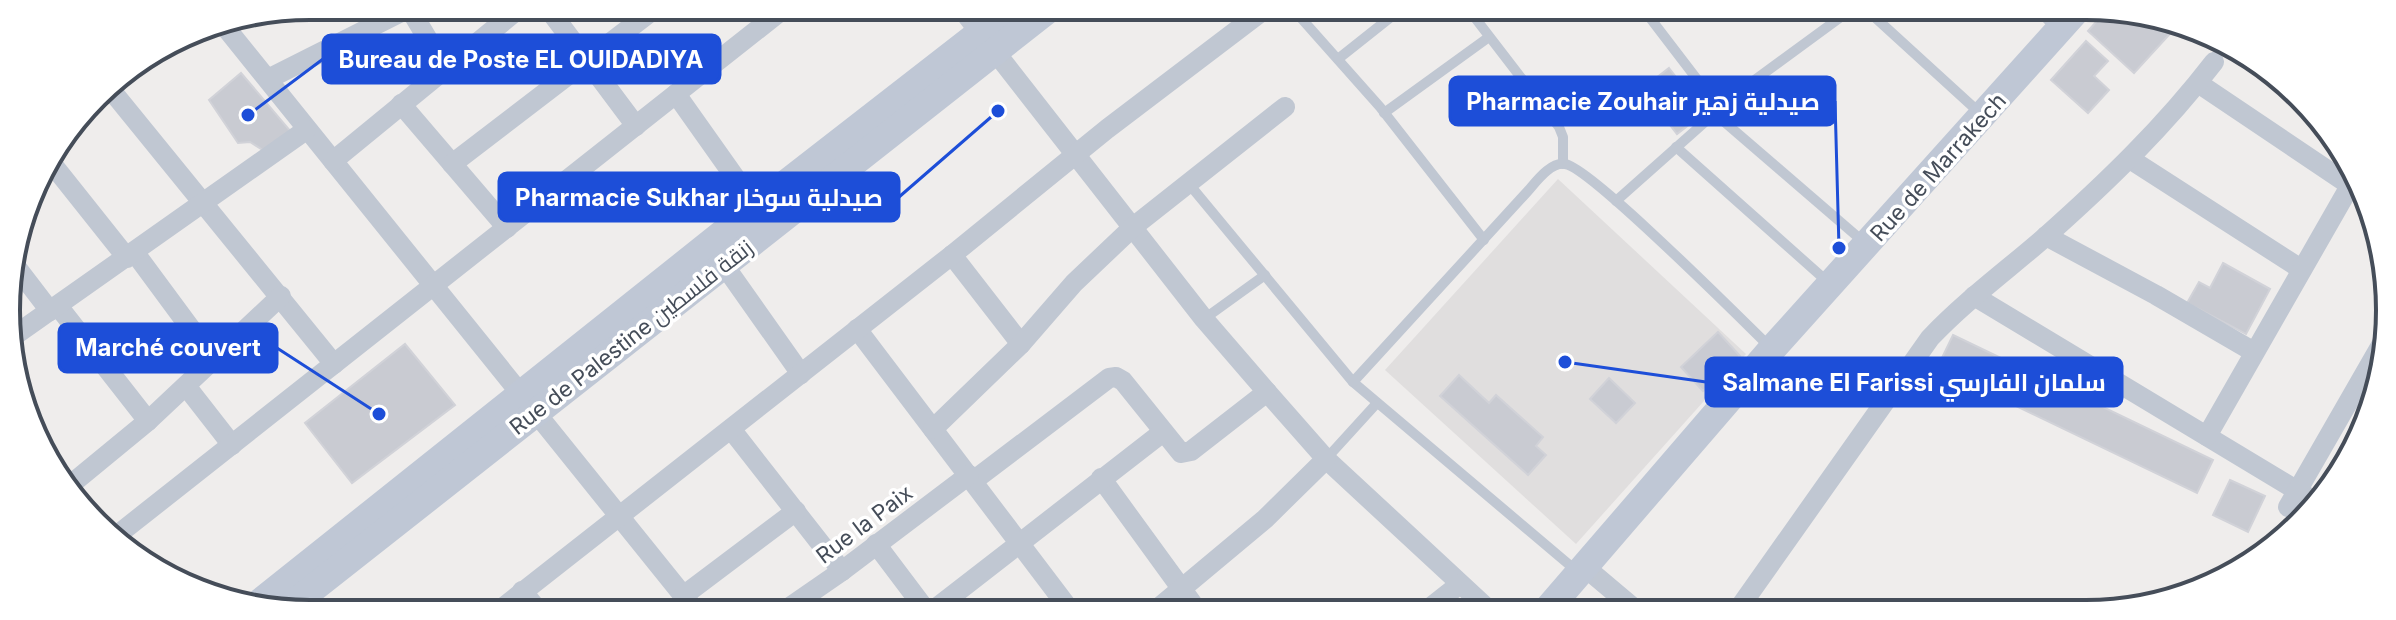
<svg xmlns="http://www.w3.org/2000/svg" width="2396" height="620" font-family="Inter,Cairo,sans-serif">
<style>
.education{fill:#e0dede}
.building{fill:#c9cbd2;stroke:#d1d2d8;stroke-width:2}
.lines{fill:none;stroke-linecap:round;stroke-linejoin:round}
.lane{stroke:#c0c7d2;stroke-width:10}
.street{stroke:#c0c7d2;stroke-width:20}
.secondary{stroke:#bfc7d5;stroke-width:28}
.labels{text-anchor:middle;stroke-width:7;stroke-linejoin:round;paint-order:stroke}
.street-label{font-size:22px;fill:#454d59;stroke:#fff}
.rim{fill:none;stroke:#454d59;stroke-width:4}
.leader{fill:none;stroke:#1d4ed8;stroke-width:3}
.callout-dot{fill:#1d4ed8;stroke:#fff;stroke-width:3}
.callout{fill:#1d4ed8;stroke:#1d4ed8;stroke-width:3}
.callout-label{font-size:24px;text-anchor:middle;font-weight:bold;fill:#fff}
</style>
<rect width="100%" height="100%" fill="#efedec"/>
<path class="education" d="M1558 179 1746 354 1576 544 1385 370Z"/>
<g class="building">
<path d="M2105 12H2145L2177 26 2134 73 2088 31Z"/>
<path d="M2086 41 2108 61 2094 76 2109 90 2088 113 2051 80Z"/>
<path d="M1669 68 1704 113 1677 134 1642 89Z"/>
<path d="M241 73 292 133 266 152 250 142 238 143 209 100Z"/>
<path d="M2223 263 2270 289 2246 334 2187 303 2199 282 2210 288Z"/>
<path d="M1718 332 1740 356 1703 391 1681 367Z"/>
<path d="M1953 335 2213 460 2197 493 1937 368Z"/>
<path d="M405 344 455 405 352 483 305 423Z"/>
<path d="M1459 375 1489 403 1496 395 1543 437 1536 446 1546 455 1528 475 1440 396Z"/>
<path d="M1609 378 1635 403 1616 423 1590 399Z"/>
<path d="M2230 480 2265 496 2248 532 2213 515Z"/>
</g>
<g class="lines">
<g class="lane">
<path d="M1293 9 1380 107 1484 240"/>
<path d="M1469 10 1559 127 1563 137V164"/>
<path d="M1644 10 1719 108"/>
<path d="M1868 11 1982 115"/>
<path d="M2039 11 2057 29"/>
<path d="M1338 59 1401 9"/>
<path d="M1384 113 1489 37"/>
<path d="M1714 113 1866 244"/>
<path d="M1676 147 1830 284"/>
<path d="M1189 184 1353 382 1579 573"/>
<path d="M1616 201 1741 90 1849 11"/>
<path d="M1204 319 1265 275"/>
<path d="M1353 382 1527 192C1536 182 1550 162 1565 164 1590 167 1743 321 1771 348"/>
<path d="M1326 459 1377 403"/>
</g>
<g class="street">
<path d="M408 6 445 68"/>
<path d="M547 7 636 126"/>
<path d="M961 8 1204 319 1267 392 1326 459 1489 610"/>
<path d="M222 23 694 609"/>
<path d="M268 79 409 8"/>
<path d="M2198 83 2360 192"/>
<path d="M107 85 334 364"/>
<path d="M676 94 756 207"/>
<path d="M401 104 507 228"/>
<path d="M2130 159 2301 269"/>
<path d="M49 160 127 258"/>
<path d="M333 161 521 7"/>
<path d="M452 164 657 7"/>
<path d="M2046 236 2156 295 2254 352"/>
<path d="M135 253 214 360"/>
<path d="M952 255 1021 344"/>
<path d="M14 264 50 311"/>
<path d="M724 265 801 374"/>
<path d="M1974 296 2316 502"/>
<path d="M58 306 148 421 281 296"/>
<path d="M857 329 1070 610"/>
<path d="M11 338 306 130"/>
<path d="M186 386 232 445"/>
<path d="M731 429 842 571"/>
<path d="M933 429 1021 344 1074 283 1133 227 1285 107"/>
<path d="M2207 436 2350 186"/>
<path d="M55 467 69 486 148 421"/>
<path d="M1101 478 1197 610"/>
<path d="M973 481 1109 378 1116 377 1123 381 1181 453 1191 451 1267 392"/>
<path d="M69 486 90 514"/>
<path d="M2288 507 2384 340"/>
<path d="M116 536 786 7"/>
<path d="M876 544 925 609"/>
<path d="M1586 568 1637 611"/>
<path d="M522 591 537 609"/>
<path d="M683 596 796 511"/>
<path d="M501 609 952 255 1107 129 1265 9"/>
<path d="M787 609 842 571 969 475"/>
<path d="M935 609 1163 432"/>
<path d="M1156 610 1265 519 1326 459"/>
<path d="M1427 610 1460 584"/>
<path d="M1737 611 1930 338C1965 301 2006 271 2044 238 2106 183 2164 127 2214 62"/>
</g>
<g class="secondary">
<path d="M253 608 756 207 1012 8"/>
<path d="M288 608 1050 8"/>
<path d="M1547 610 1772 349 2075 12"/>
</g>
</g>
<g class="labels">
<g class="street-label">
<text transform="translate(1938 167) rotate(-48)" y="8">Rue de Marrakech</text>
<text transform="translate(631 337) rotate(-38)" y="8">Rue de Palestine زنقة فلسطين</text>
<text transform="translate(864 524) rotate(-37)" y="8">Rue la Paix</text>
</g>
</g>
<path d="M0 0H2396V620H0ZM310 20H2086A290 290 0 0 1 2376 310V310A290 290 0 0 1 2086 600H310A290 290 0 0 1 20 310V310A290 290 0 0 1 310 20Z" fill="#fff" fill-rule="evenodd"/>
<path class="rim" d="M310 20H2086A290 290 0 0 1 2376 310V310A290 290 0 0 1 2086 600H310A290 290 0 0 1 20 310V310A290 290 0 0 1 310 20Z"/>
<path class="leader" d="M248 115L323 59M1839 248L1835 101M998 111L899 197M379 414L277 348M1565 362L1706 382"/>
<g class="callout-dot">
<circle cx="248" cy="115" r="8"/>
<circle cx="1839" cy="248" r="8"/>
<circle cx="998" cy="111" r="8"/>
<circle cx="379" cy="414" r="8"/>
<circle cx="1565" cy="362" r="8"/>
</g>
<g class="callout">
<rect x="323" y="35" width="397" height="48" rx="8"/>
<rect x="1450" y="77" width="385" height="48" rx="8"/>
<rect x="499" y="173" width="400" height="48" rx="8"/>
<rect x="59" y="324" width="218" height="48" rx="8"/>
<rect x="1706" y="358" width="416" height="48" rx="8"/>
</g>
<g class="callout-label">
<text x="521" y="68">Bureau de Poste EL OUIDADIYA</text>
<text x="1643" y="110">Pharmacie Zouhair صيدلية زهير</text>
<text x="699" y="206">Pharmacie Sukhar صيدلية سوخار</text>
<text x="168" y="356">Marché couvert</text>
<text x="1914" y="391">Salmane El Farissi سلمان الفارسي</text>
</g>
</svg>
